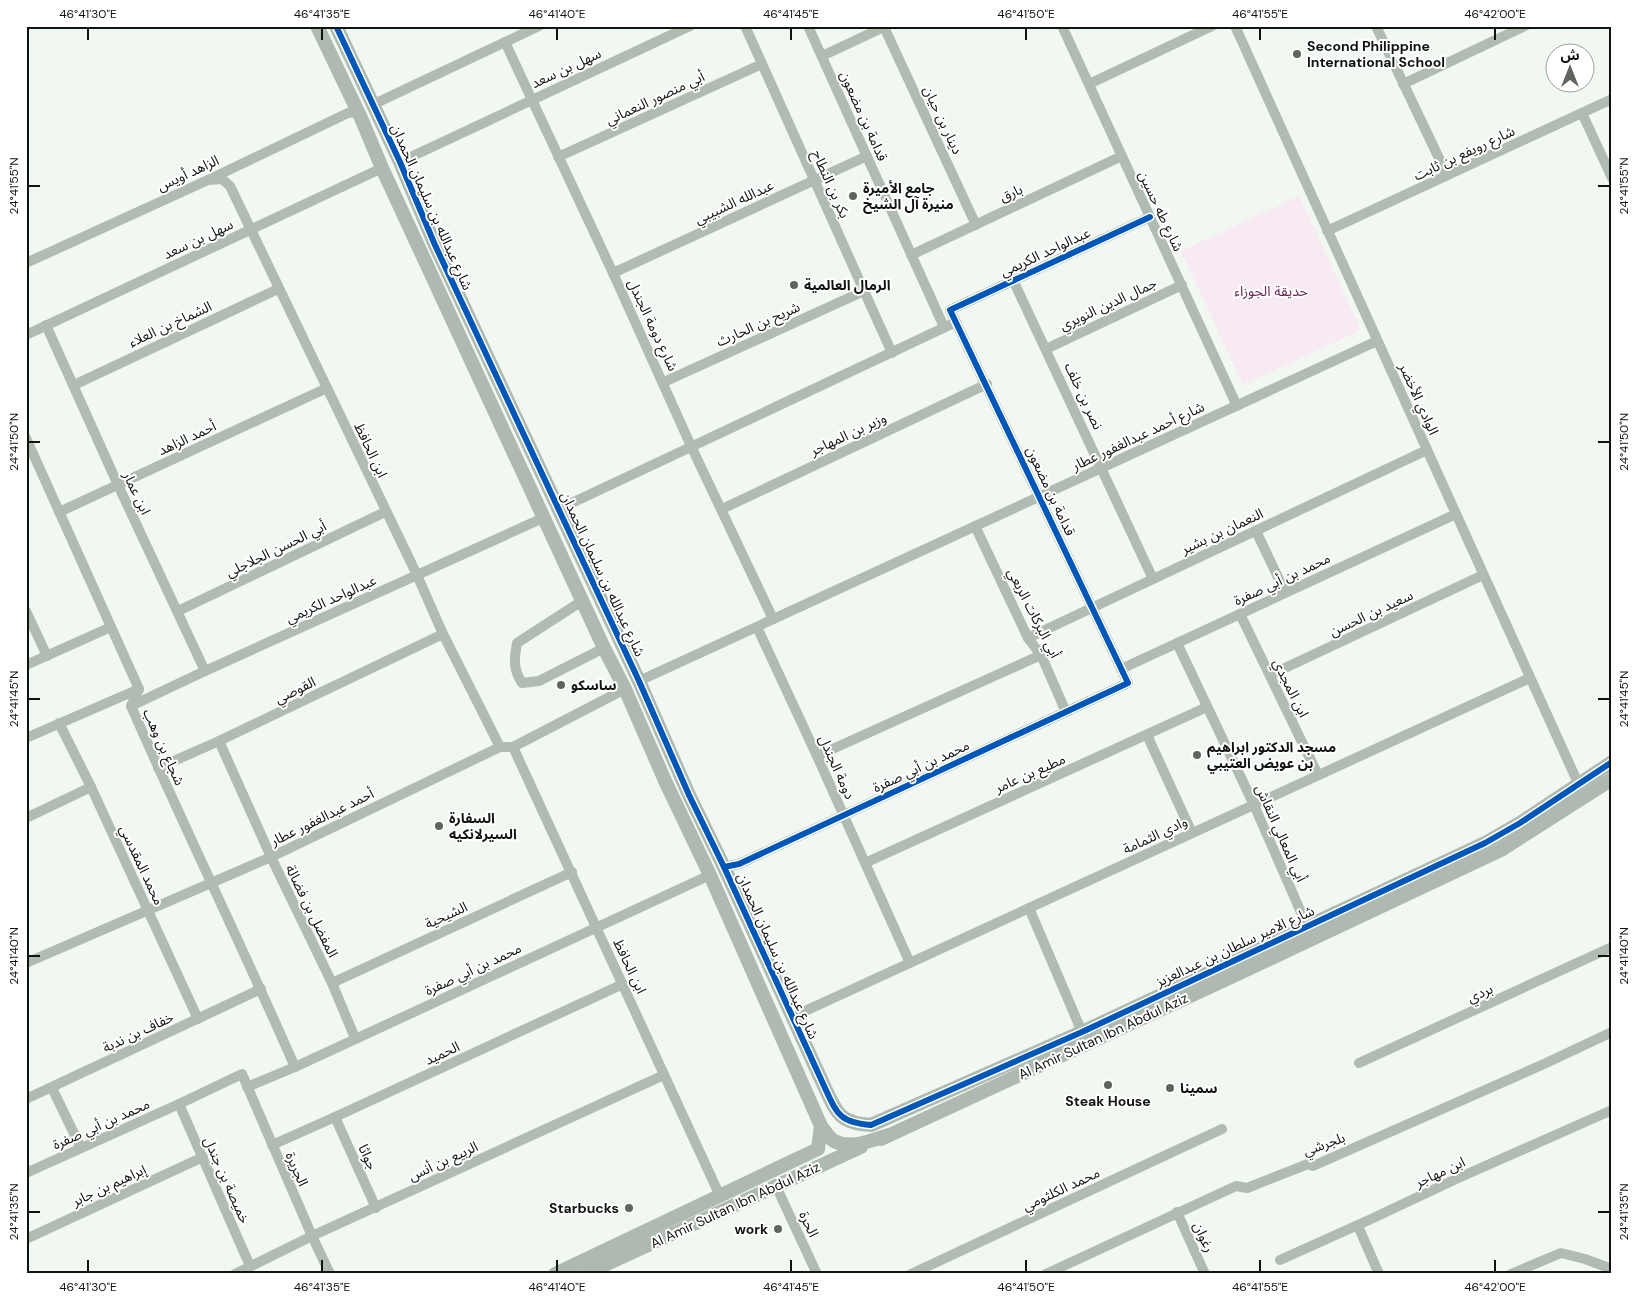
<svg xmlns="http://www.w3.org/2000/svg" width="1638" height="1300" font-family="'DM Sans','Noto Sans Arabic',sans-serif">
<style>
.green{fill:#f7eaf2}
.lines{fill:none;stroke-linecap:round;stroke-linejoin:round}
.street{stroke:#b0bbb1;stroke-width:10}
.secondary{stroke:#aeb9af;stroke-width:14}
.cycleway-casing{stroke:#fff;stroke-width:9}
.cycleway{stroke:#0057b8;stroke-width:6}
.ticks{fill:none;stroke:#101410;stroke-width:2}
.poi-dot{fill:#5f645f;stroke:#fff;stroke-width:2}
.labels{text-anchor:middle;stroke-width:4;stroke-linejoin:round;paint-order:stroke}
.poi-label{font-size:14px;font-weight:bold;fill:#101410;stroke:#fff;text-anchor:start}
.street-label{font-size:14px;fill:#101410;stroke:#fff}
.park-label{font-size:14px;fill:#672856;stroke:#fff}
.neatline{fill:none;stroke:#101410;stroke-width:2}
.ticks-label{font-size:12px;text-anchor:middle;fill:#101410}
</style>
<rect width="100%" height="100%" fill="#f1f8f2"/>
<path class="green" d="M1299 196 1361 330 1243 385 1181 251Z"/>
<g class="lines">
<g class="street">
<path d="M745 26 892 353"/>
<path d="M808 26 944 327"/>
<path d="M1062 26 1237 406"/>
<path d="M1235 26 1578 783"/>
<path d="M1376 26 1447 175"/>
<path d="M884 27 976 225"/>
<path d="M505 42 613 273 691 446 773 619"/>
<path d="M822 56 886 26"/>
<path d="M1089 84 1212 26"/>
<path d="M1403 84 1525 26"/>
<path d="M372 105 539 26"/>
<path d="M1582 113 1612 178"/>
<path d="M558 157 762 64"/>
<path d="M400 162 690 26"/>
<path d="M208 180 222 179 230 186 417 575 443 634 500 747"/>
<path d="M1327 231 1612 99"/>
<path d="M911 255 1122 156"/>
<path d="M26 263 208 180 348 113 354 112 361 118"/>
<path d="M613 273 867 156"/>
<path d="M1013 280 1153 579"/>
<path d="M46 325 118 485 205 671"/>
<path d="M26 335 382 168"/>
<path d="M1046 349 1182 285"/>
<path d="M664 382 864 291"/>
<path d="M74 385 278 289"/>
<path d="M26 438 139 689 131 706C184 827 242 946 295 1067"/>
<path d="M559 509 956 322"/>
<path d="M722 509 987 384"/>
<path d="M59 512 327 388"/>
<path d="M975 526 1028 638 1041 655 1066 712"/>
<path d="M1256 531 1285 592"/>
<path d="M582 601 517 643C514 659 513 669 522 683L539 681 604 648"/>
<path d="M26 611 47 656"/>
<path d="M178 611 385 512"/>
<path d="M1240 614 1318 775"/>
<path d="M757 627 817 756 910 963"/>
<path d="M1028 638 1427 450"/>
<path d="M1177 643 1254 805 1307 926"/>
<path d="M26 665 111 627"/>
<path d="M1121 669 1456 514"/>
<path d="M1270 675 1483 575"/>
<path d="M639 681 1377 341"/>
<path d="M131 706 205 671 543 518"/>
<path d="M59 723 91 787 198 1019"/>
<path d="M1147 735 1192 833"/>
<path d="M26 738 139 689"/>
<path d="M219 741 271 857 332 983 355 1038"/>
<path d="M513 747 720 1196"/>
<path d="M817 756 1041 655"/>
<path d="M158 768 219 741 443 634"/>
<path d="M26 818 91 787"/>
<path d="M865 863 1207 707"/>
<path d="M724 867 739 864 1128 683 950 310 1150 217"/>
<path d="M1029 908 1082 1032"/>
<path d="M26 963 271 857 500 747H513L625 689"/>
<path d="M332 983 572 872"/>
<path d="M792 1017 1530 678"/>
<path d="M1359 1063 1612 947"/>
<path d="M247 1087 295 1067 710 875"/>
<path d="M52 1088 81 1148"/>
<path d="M26 1099 261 989"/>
<path d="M179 1104 250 1266"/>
<path d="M335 1117 376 1208"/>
<path d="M272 1145 335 1117 623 984"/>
<path d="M26 1173 179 1104 242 1074 312 1236 330 1274"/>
<path d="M776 1186 817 1274"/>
<path d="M1177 1212 1205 1274"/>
<path d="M1358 1226 1379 1274"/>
<path d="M26 1239 203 1157"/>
<path d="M1280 1260 1369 1220 1456 1179 1612 1110"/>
<path d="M235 1274 312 1236 664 1075"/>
<path d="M911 1274 1222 1129"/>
<path d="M1046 1274 1236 1186 1247 1188 1308 1164 1313 1166 1544 1064 1612 1032"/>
<path d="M1511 1274 1561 1253 1585 1259 1609 1268"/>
</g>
<g class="secondary">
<path d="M317 26 361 118 382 168 604 648 625 689 666 783 710 875 821 1126C825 1131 829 1138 834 1141 851 1150 872 1140 889 1135"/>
<path d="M336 26 400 162 435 245 639 681 689 795 724 867 825 1088C837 1114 840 1123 871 1125L1082 1032 1485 843 1520 823 1612 762"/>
<path d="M881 1139 1227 979 1501 850 1612 779"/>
<path d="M555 1274 818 1149 821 1126"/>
<path d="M585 1274 861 1147"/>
</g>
<defs>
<g id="cycleway">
<path d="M336 26 400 162 435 245 639 681 689 795 724 867 825 1088C837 1114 840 1123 871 1125L1082 1032 1485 843 1520 823 1612 762"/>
<path d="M724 867 739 864 1128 683 950 310 1150 217"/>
</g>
</defs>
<use href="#cycleway" class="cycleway-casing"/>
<use href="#cycleway" class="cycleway"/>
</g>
<path class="ticks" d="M88 28V40M322 28V40M557 28V40M791 28V40M1026 28V40M1260 28V40M1495 28V40M28 186H40M1598 186H1610M28 442H40M1598 442H1610M28 699H40M1598 699H1610M28 956H40M1598 956H1610M28 1212H40M1598 1212H1610M88 1260V1272M322 1260V1272M557 1260V1272M791 1260V1272M1026 1260V1272M1260 1260V1272M1495 1260V1272"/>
<g class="poi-dot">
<circle cx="1297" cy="54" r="5"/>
<circle cx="853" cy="196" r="5"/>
<circle cx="794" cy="285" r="5"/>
<circle cx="561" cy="685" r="5"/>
<circle cx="1197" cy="755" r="5"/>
<circle cx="439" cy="826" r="5"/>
<circle cx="1108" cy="1085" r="5"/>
<circle cx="1170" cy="1088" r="5"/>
<circle cx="629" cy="1208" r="5"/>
<circle cx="778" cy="1229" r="5"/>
</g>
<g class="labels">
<g class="poi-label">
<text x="1307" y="51">Second Philippine<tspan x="1307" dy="16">International School</tspan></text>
<text x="863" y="193">جامع الأميرة<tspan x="863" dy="16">منيرة آل الشيخ</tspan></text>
<text x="804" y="290">الرمال العالمية</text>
<text x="571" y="690">ساسكو</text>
<text x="1207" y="752">مسجد الدكتور ابراهيم<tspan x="1207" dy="16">بن عويض العتيبي</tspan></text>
<text x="449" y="823">السفارة<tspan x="449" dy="16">السيرلانكيه</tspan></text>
<text x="1180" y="1093">سمينا</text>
<text x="1108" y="1106" text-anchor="middle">Steak House</text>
<text x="619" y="1213" text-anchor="end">Starbucks</text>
<text x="768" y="1234" text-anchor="end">work</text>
</g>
<g class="street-label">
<text transform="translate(566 68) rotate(-25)" y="5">سهل بن سعد</text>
<text transform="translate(655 98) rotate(-25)" y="5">أبي منصور النعماني</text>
<text transform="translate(864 116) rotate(66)" y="5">قدامة بن مضعون</text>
<text transform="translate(943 120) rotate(65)" y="5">دينار بن حيان</text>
<text transform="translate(1464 153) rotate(-25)" y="5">شارع رويفع بن ثابت</text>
<text transform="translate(188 173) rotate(-25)" y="5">الزاهد أويس</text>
<text transform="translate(831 184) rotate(66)" y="5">بكر بن النطاح</text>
<text transform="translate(1011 193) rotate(-25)" y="5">بارق</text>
<text transform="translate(734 202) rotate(-25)" y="5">عبدالله الشبيبي</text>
<text transform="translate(432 207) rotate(66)" y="5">شارع عبدالله بن سليمان الحمدان</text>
<text transform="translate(1161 211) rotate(65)" y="5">شارع طه حسين</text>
<text transform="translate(198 239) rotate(-25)" y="5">سهل بن سعد</text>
<text transform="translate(1045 252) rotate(-25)" y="5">عبدالواحد الكريمي</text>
<text transform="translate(1108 304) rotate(-25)" y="5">جمال الدين النويري</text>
<text transform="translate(170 324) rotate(-25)" y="5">الشماخ بن العلاء</text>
<text transform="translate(758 324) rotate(-24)" y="5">شريح بن الحارث</text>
<text transform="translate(653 325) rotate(65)" y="5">شارع دومة الجندل</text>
<text transform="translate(1084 396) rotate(65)" y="5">نصر بن خلف</text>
<text transform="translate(1419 399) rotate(66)" y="5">الوادي الأخضر</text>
<text transform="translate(848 434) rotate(-25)" y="5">وزير بن المهاجر</text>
<text transform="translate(1138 436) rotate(-25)" y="5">شارع أحمد عبدالغفور عطار</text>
<text transform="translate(187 438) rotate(-25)" y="5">أحمد الزاهد</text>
<text transform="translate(371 450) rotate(65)" y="5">ابن الحافظ</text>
<text transform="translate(1051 491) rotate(65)" y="5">قدامة بن مضعون</text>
<text transform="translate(137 493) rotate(65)" y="5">ابن عمار</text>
<text transform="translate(1222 531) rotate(-25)" y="5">النعمان بن بشير</text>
<text transform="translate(276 549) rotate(-26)" y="5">أبي الحسن الجلاجلي</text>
<text transform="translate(603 574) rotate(65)" y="5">شارع عبدالله بن سليمان الحمدان</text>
<text transform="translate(1282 579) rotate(-25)" y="5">محمد بن أبي صفرة</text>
<text transform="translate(331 599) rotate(-24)" y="5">عبدالواحد الكريمي</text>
<text transform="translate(1034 613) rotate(63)" y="5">أبي البركات الربعي</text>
<text transform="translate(1371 613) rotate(-25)" y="5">سعيد بن الحسن</text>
<text transform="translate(1291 688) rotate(64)" y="5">ابن المجدي</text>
<text transform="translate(295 690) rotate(-26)" y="5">القوصي</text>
<text transform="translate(164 747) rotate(66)" y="5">شجاع بن وهب</text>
<text transform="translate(921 766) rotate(-25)" y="5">محمد بن أبي صفرة</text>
<text transform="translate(837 767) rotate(66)" y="5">دومة الجندل</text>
<text transform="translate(1030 773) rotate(-24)" y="5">مطيع بن عامر</text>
<text transform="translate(322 817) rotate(-26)" y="5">أحمد عبدالغفور عطار</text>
<text transform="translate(1281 833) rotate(66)" y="5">أبي المعالي النقاش</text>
<text transform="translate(1155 835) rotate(-25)" y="5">وادي الثمامة</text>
<text transform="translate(142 865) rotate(65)" y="5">محمد المقدسي</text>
<text transform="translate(312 911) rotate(64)" y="5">المفضل بن فضالة</text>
<text transform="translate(446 915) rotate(-25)" y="5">الشيحية</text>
<text transform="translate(1235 946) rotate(-25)" y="5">شارع الامير سلطان بن عبدالعزيز</text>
<text transform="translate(778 956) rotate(66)" y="5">شارع عبدالله بن سليمان الحمدان</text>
<text transform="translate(630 966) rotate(65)" y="5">ابن الحافظ</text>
<text transform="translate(473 969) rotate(-25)" y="5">محمد بن أبي صفرة</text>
<text transform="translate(1480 993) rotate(-24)" y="5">بردي</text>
<text transform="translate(138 1032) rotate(-25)" y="5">خفاف بن ندبة</text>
<text transform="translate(1103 1036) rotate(-25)" y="5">Al Amir Sultan Ibn Abdul Aziz</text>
<text transform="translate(442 1053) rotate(-25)" y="5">الحميد</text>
<text transform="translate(101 1124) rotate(-24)" y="5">محمد بن أبي صفرة</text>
<text transform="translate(1324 1144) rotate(-20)" y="5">بلجرشي</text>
<text transform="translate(368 1157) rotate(66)" y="5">جواثا</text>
<text transform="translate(443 1161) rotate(-25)" y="5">الربيع بن أنس</text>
<text transform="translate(297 1169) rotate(66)" y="5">الجريرة</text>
<text transform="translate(1440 1172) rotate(-25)" y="5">ابن مهاجر</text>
<text transform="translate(227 1180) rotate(66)" y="5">خميصة بن جندل</text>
<text transform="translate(109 1185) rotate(-25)" y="5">إبراهيم بن جابر</text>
<text transform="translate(1061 1189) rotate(-25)" y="5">محمد الكلثومي</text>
<text transform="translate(735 1205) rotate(-25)" y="5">Al Amir Sultan Ibn Abdul Aziz</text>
<text transform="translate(809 1224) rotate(65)" y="5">الحرة</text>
<text transform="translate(1204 1237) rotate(66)" y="5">رغوان</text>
</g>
<g class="park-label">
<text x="1271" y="296">حديقة الجوزاء</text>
</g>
</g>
<rect width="1638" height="1300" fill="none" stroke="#ffffff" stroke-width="55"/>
<g transform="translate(1570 68)"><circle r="24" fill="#ffffff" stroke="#9fa19f"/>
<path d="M0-4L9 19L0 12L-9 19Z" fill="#5f645f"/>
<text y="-8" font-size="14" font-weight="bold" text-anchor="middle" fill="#101410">ش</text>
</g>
<rect x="28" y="28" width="1582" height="1244" class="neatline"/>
<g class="ticks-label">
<text x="88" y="18">46°41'30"E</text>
<text x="322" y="18">46°41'35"E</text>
<text x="557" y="18">46°41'40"E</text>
<text x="791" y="18">46°41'45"E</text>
<text x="1026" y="18">46°41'50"E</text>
<text x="1260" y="18">46°41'55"E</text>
<text x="1495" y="18">46°42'00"E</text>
<text transform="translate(14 186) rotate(-90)" y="4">24°41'55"N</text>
<text transform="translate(1624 186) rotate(-90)" y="4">24°41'55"N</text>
<text transform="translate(14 442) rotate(-90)" y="4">24°41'50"N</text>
<text transform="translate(1624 442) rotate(-90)" y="4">24°41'50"N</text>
<text transform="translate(14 699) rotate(-90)" y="4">24°41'45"N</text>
<text transform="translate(1624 699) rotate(-90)" y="4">24°41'45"N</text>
<text transform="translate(14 956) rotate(-90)" y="4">24°41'40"N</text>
<text transform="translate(1624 956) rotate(-90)" y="4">24°41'40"N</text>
<text transform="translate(14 1212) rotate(-90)" y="4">24°41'35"N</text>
<text transform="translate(1624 1212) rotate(-90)" y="4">24°41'35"N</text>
<text x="88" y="1291">46°41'30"E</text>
<text x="322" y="1291">46°41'35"E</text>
<text x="557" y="1291">46°41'40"E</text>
<text x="791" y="1291">46°41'45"E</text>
<text x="1026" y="1291">46°41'50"E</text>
<text x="1260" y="1291">46°41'55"E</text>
<text x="1495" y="1291">46°42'00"E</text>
</g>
</svg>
